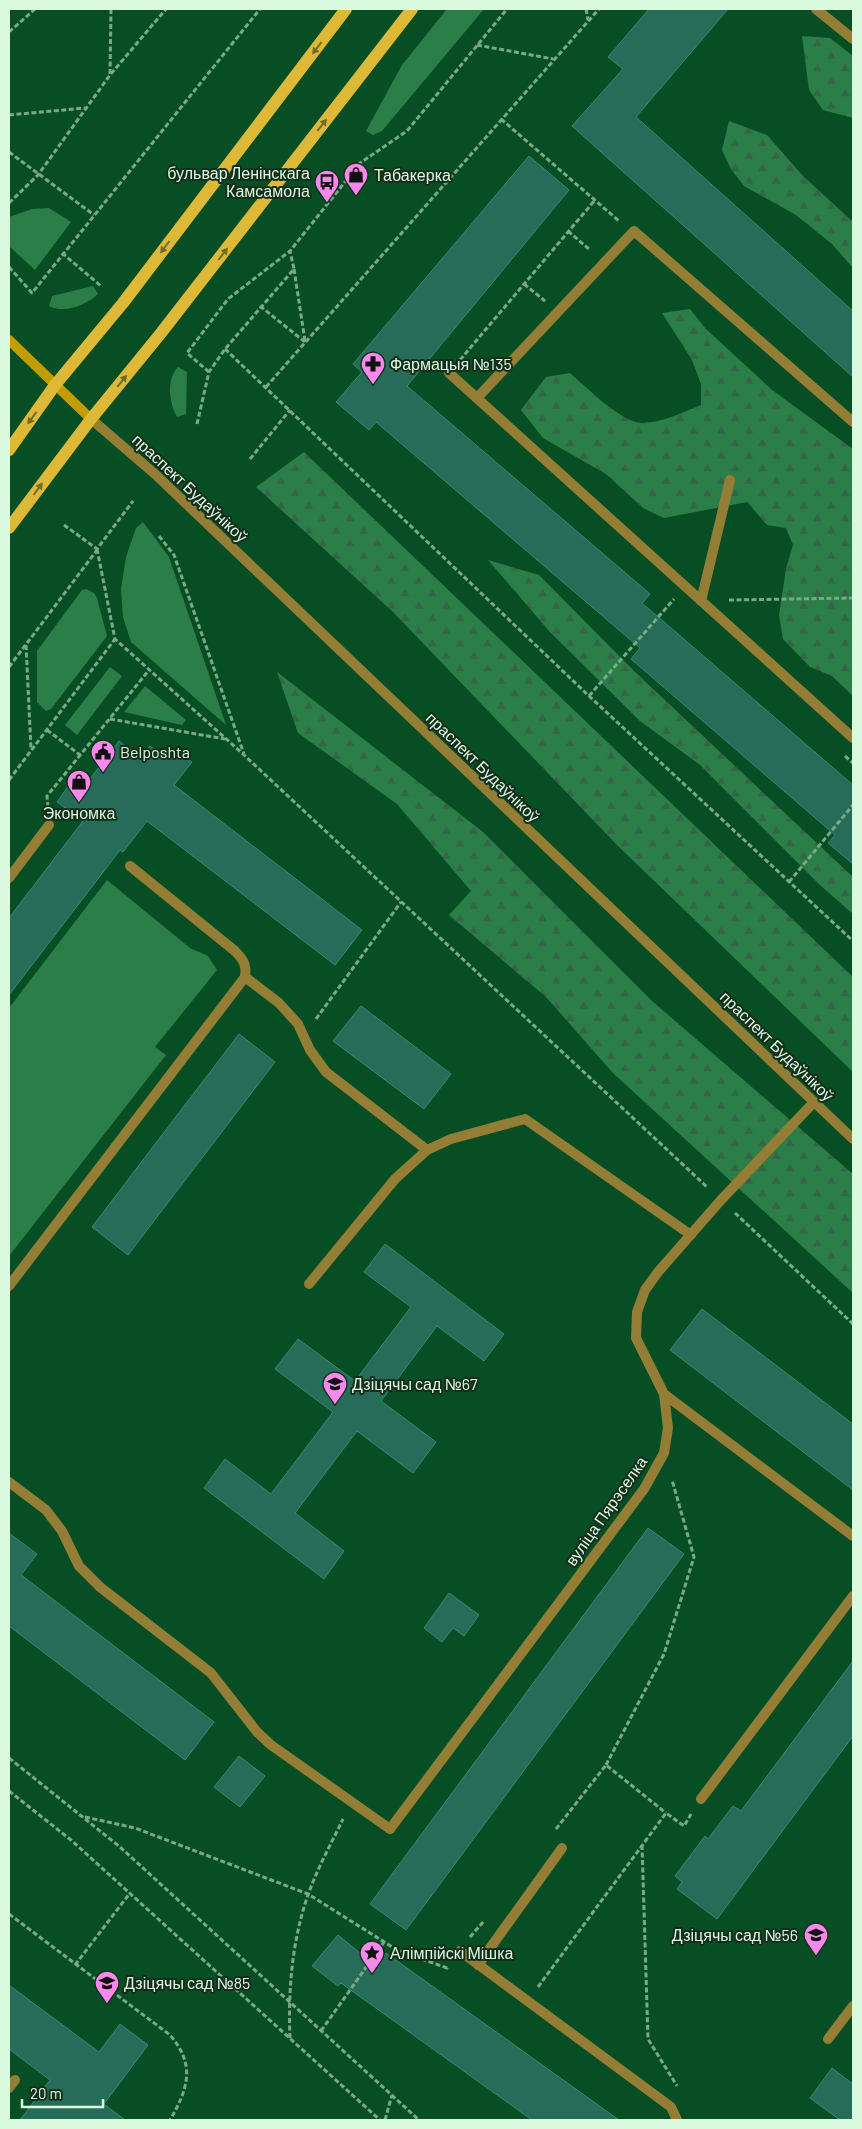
<svg xmlns="http://www.w3.org/2000/svg" width="862" height="2129" font-family="Barlow,sans-serif">
<style>
.green{fill:#2b7e48}
.forest{fill:url(#forest-firs)}
.building{fill:#276c58;stroke:#318c73}
.lines{fill:none;stroke-linecap:round;stroke-linejoin:round}
.path{stroke:#78aa89;stroke-width:3;stroke-dasharray:5 2.5;stroke-linecap:butt}
.service{stroke:#947d34;stroke-width:10}
.minor{stroke:#947d34;stroke-width:10}
.tertiary{stroke:#947d34;stroke-width:10}
.secondary{stroke:#c39d00;stroke-width:10}
.primary{stroke:#deb837;stroke-width:12}
.oneway{fill:#6f6c28}
.labels{text-anchor:middle;stroke-width:4;stroke-linejoin:round;paint-order:stroke}
.poi-label{font-size:16px;fill:#dafae0;stroke:#142e1b;text-anchor:start}
.street-label{font-size:16px;fill:#dafae0;stroke:#142e1b}
</style>
<defs>
<pattern id="forest-firs" width="22" height="20" patternUnits="userSpaceOnUse" patternTransform="scale(1.25)"><rect width="22" height="20" fill="#2b7e48"/><path d="M5 1l3.5 6h-7zM16 11l3.5 6h-7z" fill="#366446"/></pattern>
</defs>
<rect width="100%" height="100%" fill="#084e25"/>
<g class="green">
<path d="M447 9H484L382 131 373 135 366 131 402 65Z"/>
<path d="M49 208 71 222 35 270 9 246V217L32 209Z"/>
<path d="M93 286 98 294C86 305 65 314 49 306L52 296Z"/>
<path d="M178 367 187 372 186 414 177 417C169 403 166 379 178 367Z"/>
<path d="M143 522 169 557 226 725 131 642 123 617 121 589 126 557 136 528Z"/>
<path d="M86 589 94 593 97 598 107 636 51 709 46 711 37 702V651L82 590Z"/>
<path d="M110 667 122 676 77 735 65 725Z"/>
<path d="M145 686 186 720 182 725 124 712Z"/>
<path d="M107 880 190 948 208 956 217 970 155 1047 166 1055 9 1256V1008Z"/>
</g>
<g class="forest">
<path d="M802 36 830 38 853 56V118L823 110 809 90Z"/>
<path d="M729 121 767 135 803 176 853 222V268L832 244 796 215 744 186 731 169 722 150Z"/>
<path d="M690 309 705 328 772 390 853 449V696L832 676 810 667 783 639 779 615 786 569 793 545 786 528 767 525 747 502 664 518 643 508 606 474 543 438 521 410 546 377 570 373C585 386 622 423 642 423 664 422 681 413 701 405V384L692 360 662 313Z"/>
<path d="M304 452 853 977V1072L618 846 393 612 256 487Z"/>
<path d="M488 560 539 575 634 671 853 877V914L821 886 700 765 640 721 550 632Z"/>
<path d="M277 672 483 832 652 1001 853 1174V1293L613 1073 546 997 449 915 471 891 397 804 298 733Z"/>
</g>
<g class="building">
<path d="M649 9H728L636 117 853 311V377L572 126 623 69 608 57Z"/>
<path d="M529 156 569 190 407 386 650 594 642 603 853 785V864L828 843 835 835 631 659 640 648 376 422 369 430 336 402 362 372 353 364Z"/>
<path d="M119 741 140 758 150 746 166 759 174 749 192 762 174 785 362 930 335 965 147 821 123 852 120 850 9 995V918L83 821 57 802 70 784 80 792Z"/>
<path d="M361 1006 451 1074 424 1109 333 1041Z"/>
<path d="M239 1034 275 1062 128 1255 92 1227Z"/>
<path d="M385 1244 504 1334 484 1361 437 1326 381 1401 436 1442 413 1473 357 1431 295 1513 344 1551 324 1579 204 1488 225 1459 271 1494 333 1412 275 1369 298 1339 355 1381 411 1307 364 1272Z"/>
<path d="M702 1309 853 1424V1490L670 1350Z"/>
<path d="M648 1528 684 1554 406 1930 370 1904Z"/>
<path d="M9 1533 37 1554 21 1575 214 1722 185 1760 9 1626Z"/>
<path d="M449 1593 479 1615 464 1636 453 1628 442 1642 424 1628Z"/>
<path d="M853 1661V1736L717 1919 677 1889 682 1882 675 1876 705 1836 708 1839 733 1806 741 1811Z"/>
<path d="M239 1756 265 1776 240 1807 214 1787Z"/>
<path d="M338 1935 377 1967 386 1953 619 2120H532L341 1983 338 1986 312 1966Z"/>
<path d="M9 1985 99 2052 120 2024 148 2045 104 2104 125 2120H20L50 2080 9 2049Z"/>
<path d="M832 2068 853 2084V2120H840L810 2098Z"/>
</g>
<g class="lines">
<g class="path">
<path d="M586 9 588 20"/>
<path d="M9 32 35 9"/>
<path d="M477 45 553 59"/>
<path d="M110 74 111 9"/>
<path d="M9 115 85 108"/>
<path d="M501 119 619 221"/>
<path d="M9 152 94 215"/>
<path d="M9 203 38 175 110 75 166 9"/>
<path d="M568 231 590 250"/>
<path d="M62 253 101 286"/>
<path d="M9 267 32 293 260 9"/>
<path d="M294 269 305 341"/>
<path d="M524 284 545 301"/>
<path d="M260 306 305 342"/>
<path d="M225 349 589 696 853 941"/>
<path d="M460 360 595 200"/>
<path d="M209 372 187 353 228 299 290 251"/>
<path d="M266 387 599 9"/>
<path d="M197 424 209 372 225 349 294 269 290 251 360 163 407 131 507 9"/>
<path d="M250 459 290 410"/>
<path d="M64 525 97 549 133 501"/>
<path d="M159 536 174 555 244 754"/>
<path d="M97 549 115 639 244 755 707 1187"/>
<path d="M729 600 853 598"/>
<path d="M26 645 31 749"/>
<path d="M9 667 97 550"/>
<path d="M589 696 674 599"/>
<path d="M110 719 225 739"/>
<path d="M47 730 80 755"/>
<path d="M845 756 853 763"/>
<path d="M9 780 115 639"/>
<path d="M48 807 47 796 149 670"/>
<path d="M789 882 853 805"/>
<path d="M316 1019 401 902"/>
<path d="M735 1213 853 1324"/>
<path d="M9 1758 120 1847 419 2120"/>
<path d="M606 1765 664 1654 694 1557 672 1480"/>
<path d="M9 1791 71 1840 380 2120"/>
<path d="M85 1817 135 1828 308 1894 397 1950 447 1968 448 1966"/>
<path d="M556 1829 606 1765 666 1813"/>
<path d="M642 1845 648 2039 677 2086"/>
<path d="M9 1914 170 2035C196 2065 188 2089 170 2120"/>
<path d="M470 1937 484 1921"/>
<path d="M75 1965 130 1893"/>
<path d="M538 1987 666 1813 684 1826 691 1814"/>
<path d="M321 2031 384 1942"/>
<path d="M290 2038C288 1990 292 1941 308 1895 317 1869 331 1844 343 1819"/>
<path d="M385 2120 392 2095"/>
</g>
<g class="service">
<path d="M816 9 853 39"/>
<path d="M449 373 853 738"/>
<path d="M477 398 634 231 853 422"/>
<path d="M701 601 730 480"/>
<path d="M130 866 235 951C243 959 247 965 245 977"/>
<path d="M9 878 49 825"/>
<path d="M309 1284 395 1179 427 1150 451 1139 525 1119 691 1235"/>
<path d="M9 1286 245 977 279 1003 298 1024 310 1050 326 1072 427 1150"/>
<path d="M664 1394 853 1536"/>
<path d="M9 1482 46 1510 62 1531 79 1566 100 1587 211 1673 257 1732 271 1745 390 1829"/>
<path d="M701 1799 853 1596"/>
<path d="M460 1951 671 2107 677 2120"/>
<path d="M478 1965 562 1848"/>
<path d="M828 2039 853 2006"/>
<path d="M9 2088 15 2080"/>
</g>
<path class="minor" d="M390 1829 644 1489 664 1453 668 1428 664 1394 636 1338 637 1312 645 1290 658 1272 721 1200 814 1102"/>
<path class="tertiary" d="M91 419 155 474 853 1139"/>
<path class="secondary" d="M9 340 91 419"/>
<g class="primary">
<path d="M9 450 55 385 123 303 346 9"/>
<path d="M9 528 91 419 161 333 412 9"/>
</g>
</g>
<defs><path id="oneway-solid" d="M-6-.8H1V-3.2L6.5 0L1 3.2V.8H-6Z" transform="scale(1.25)"/></defs>
<g class="oneway">
<use href="#oneway-solid" transform="translate(317 48) rotate(127)"/>
<use href="#oneway-solid" transform="translate(322 125) rotate(-52)"/>
<use href="#oneway-solid" transform="translate(165 247) rotate(127)"/>
<use href="#oneway-solid" transform="translate(223 254) rotate(-52)"/>
<use href="#oneway-solid" transform="translate(122 381) rotate(-51)"/>
<use href="#oneway-solid" transform="translate(32 418) rotate(126)"/>
<use href="#oneway-solid" transform="translate(38 489) rotate(-53)"/>
</g>
<defs>
<symbol id="shop-pin" viewBox="-11 -11 22 30"><path d="M0 17L-7.5 6A9.5 9.5 0 1 1 7.5 6Z" fill="#f888eb" stroke="#142e1b"/><path d="M-5-2.5h2.3a2.7 3.5 0 0 1 5.4 0H5L5.5 6h-11ZM-1.5-2.5h3a1.5 2.3 0 0 0-3 0Z" fill="#111"/></symbol>
<symbol id="bus-pin" viewBox="-11 -11 22 30"><path d="M0 17L-7.5 6A9.5 9.5 0 1 1 7.5 6Z" fill="#f888eb" stroke="#142e1b"/><path d="M-5-6H5V4H4V6H2V4H-2V6H-4V4H-5ZM-3.5-4V0h7V-4ZM-3.5 1.2v1.5H-2V1.2ZM2 1.2v1.5H3.5V1.2Z" fill="#111"/></symbol>
<symbol id="pharmacy-pin" viewBox="-11 -11 22 30"><path d="M0 17L-7.5 6A9.5 9.5 0 1 1 7.5 6Z" fill="#f888eb" stroke="#142e1b"/><path d="M-2-6h4v4h4v4h-4v4h-4v-4h-4v-4h4Z" fill="#111"/></symbol>
<symbol id="civic-pin" viewBox="-11 -11 22 30"><path d="M0 17L-7.5 6A9.5 9.5 0 1 1 7.5 6Z" fill="#f888eb" stroke="#142e1b"/><path d="M-.6-6.5H3V-4.5H.6V-3L4-1V1h2V6H-6V1h2V-1L-.6-3ZM-1.2 2.5V6h2.4V2.5Z" fill="#111"/></symbol>
<symbol id="school-pin" viewBox="-11 -11 22 30"><path d="M0 17L-7.5 6A9.5 9.5 0 1 1 7.5 6Z" fill="#f888eb" stroke="#142e1b"/><path d="M0-5L7-2L0 1L-7-2ZM-4 1L0 2.5L4 1V4Q0 6-4 4Z" fill="#111"/></symbol>
<symbol id="sight-pin" viewBox="-11 -11 22 30"><path d="M0 17L-7.5 6A9.5 9.5 0 1 1 7.5 6Z" fill="#f888eb" stroke="#142e1b"/><path d="M0-6L1.8-2.2L6-1.7L2.9 1.2L3.7 5.4L0 3.3L-3.7 5.4L-2.9 1.2L-6-1.7L-1.8-2.2Z" fill="#111"/></symbol>
</defs>
<g fill-rule="evenodd">
<use href="#shop-pin" x="342" y="161" width="28" height="38"/>
<use href="#bus-pin" x="313" y="168" width="28" height="38"/>
<use href="#pharmacy-pin" x="359" y="350" width="28" height="38"/>
<use href="#civic-pin" x="89" y="738" width="28" height="38"/>
<use href="#shop-pin" x="65" y="768" width="28" height="38"/>
<use href="#school-pin" x="321" y="1370" width="28" height="38"/>
<use href="#school-pin" x="802" y="1921" width="28" height="38"/>
<use href="#sight-pin" x="358" y="1939" width="28" height="38"/>
<use href="#school-pin" x="93" y="1969" width="28" height="38"/>
</g>
<g class="labels">
<g class="poi-label">
<text x="310" y="179" text-anchor="end">бульвар Ленінскага<tspan x="310" dy="18">Камсамола</tspan></text>
<text x="374" y="181">Табакерка</text>
<text x="390" y="370">Фармацыя №135</text>
<text x="120" y="758">Belposhta</text>
<text x="79" y="819" text-anchor="middle">Экономка</text>
<text x="352" y="1390">Дзіцячы сад №67</text>
<text x="798" y="1941" text-anchor="end">Дзіцячы сад №56</text>
<text x="390" y="1959">Алімпійскі Мішка</text>
<text x="124" y="1989">Дзіцячы сад №85</text>
</g>
<g class="street-label">
<text transform="translate(190 488) rotate(43)" y="6">праспект Будаўнікоў</text>
<text transform="translate(483 767) rotate(44)" y="6">праспект Будаўнікоў</text>
<text transform="translate(777 1046) rotate(44)" y="6">праспект Будаўнікоў</text>
<text transform="translate(606 1511) rotate(-55)" y="6">вуліца Пярэселка</text>
</g>
</g>
<rect width="862" height="2129" fill="none" stroke="#dafae0" stroke-width="20"/>
<path d="M22 2099v8h81v-8" fill="none" stroke="#dafae0" stroke-width="2.5"/>
<text x="30" y="2099" font-size="15" fill="#dafae0" stroke="#142e1b" stroke-width="4" paint-order="stroke">20 m</text>
</svg>
